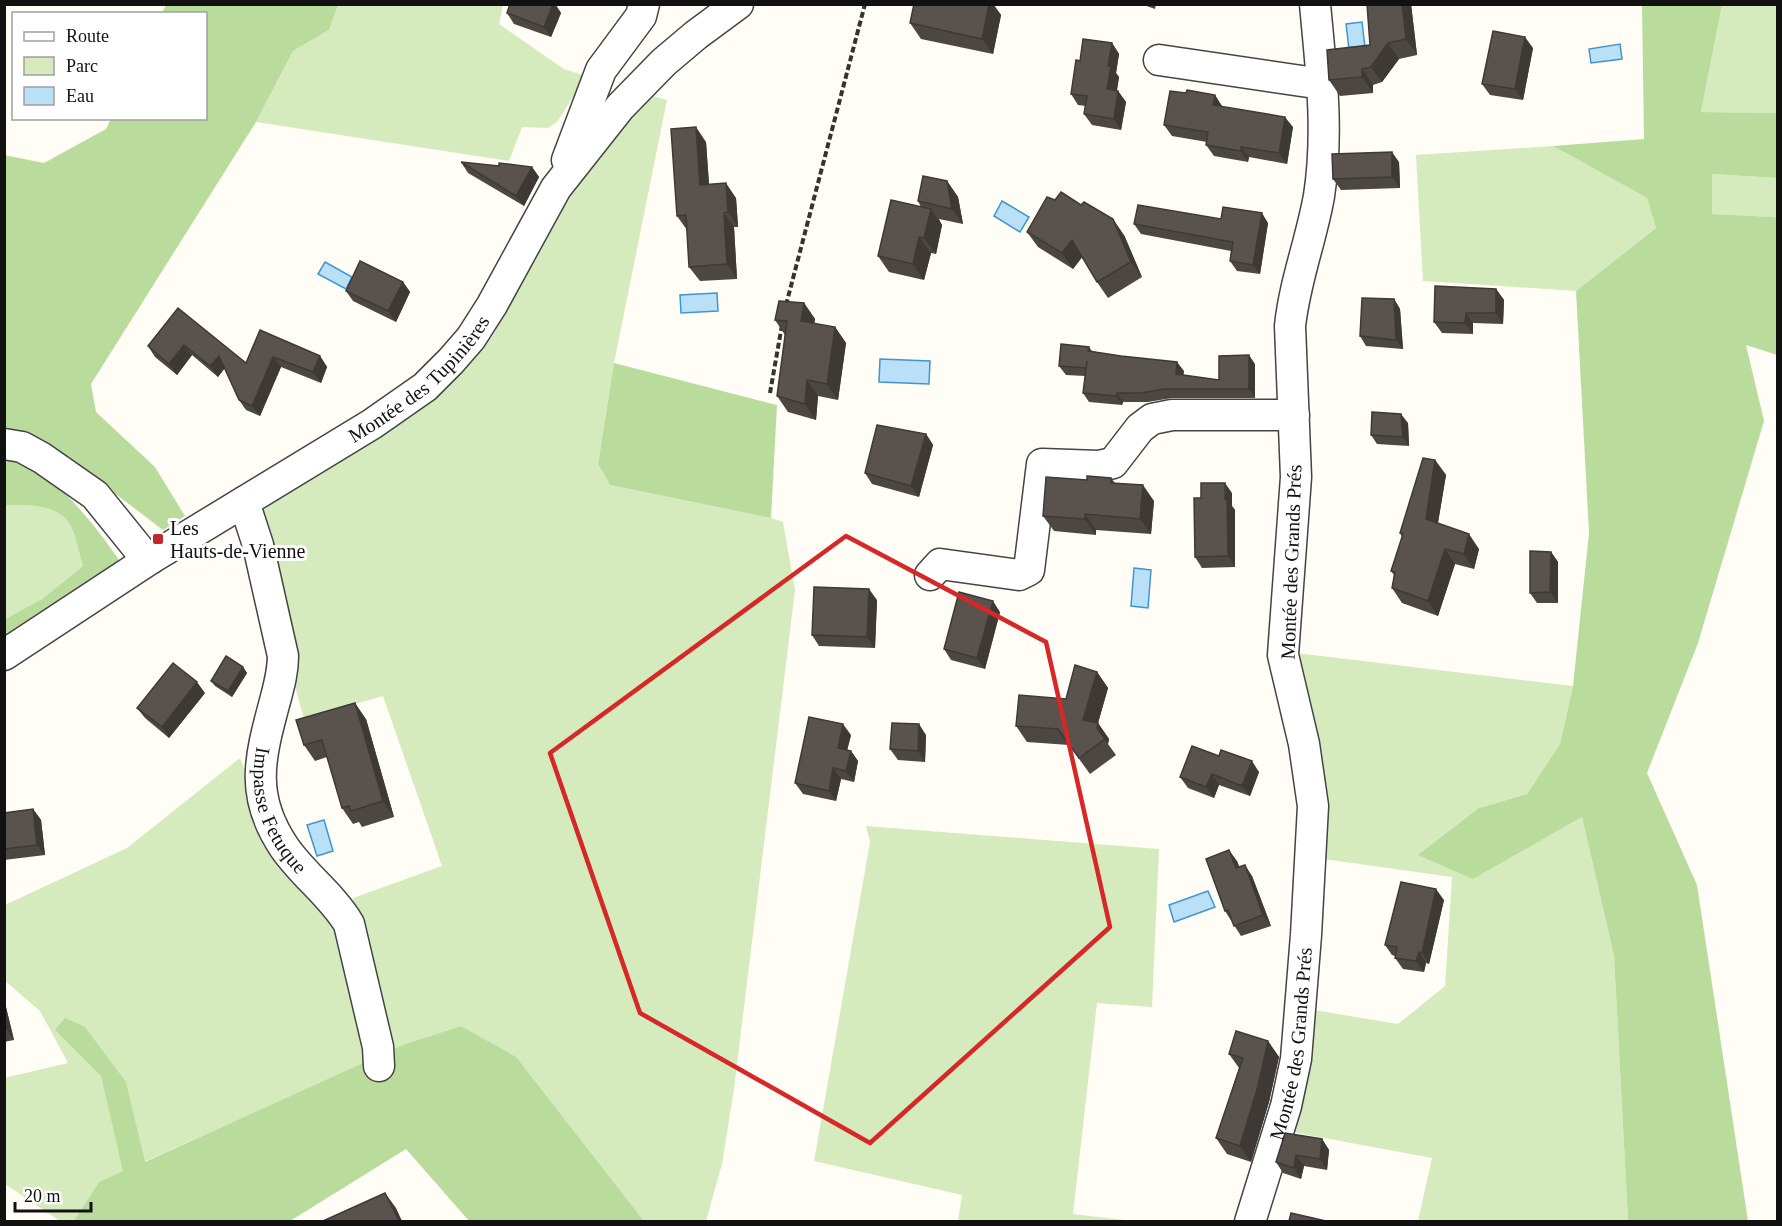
<svg xmlns="http://www.w3.org/2000/svg" width="1782" height="1226" font-family="'Times New Roman',serif">
<style>
.green{fill:#d5ebbd}
.forest{fill:#b9dc9c}
.water{fill:#b9e0f7;stroke:#3f96cf;stroke-width:1.5}
.lines{fill:none;stroke-linecap:round;stroke-linejoin:round}
.minor-casing{stroke:#444;stroke-width:33}
.path{stroke:#333;stroke-width:4;stroke-dasharray:6 3;stroke-linecap:butt}
.minor{stroke:#fff;stroke-width:30}
.wall{fill:#4d4742}
.shaded-wall{fill:#3f3936}
.building{fill:#5a524d;stroke:#3f3936;stroke-width:1.5}
.marked{fill:none;stroke:#d62828;stroke-width:4.5;stroke-linejoin:round}
.poi-dot{fill:#c4262e;stroke:#fff;stroke-width:2}
.labels{text-anchor:middle;stroke-width:6;stroke-linejoin:round;paint-order:stroke}
.street-label{font-size:20px;fill:#111;stroke:#fff}
.poi-label{font-size:20px;fill:#111;stroke:#fff;text-anchor:start}
</style>
<rect width="100%" height="100%" fill="#fffdf5"/>
<g class="green">
<path d="M338 5H503L499 24 564 69 586 76 557 122 548 128 522 127 509 161 256 122 293 51 329 30Z"/>
<path d="M1722 5H1777V113L1701 112Z"/>
<path d="M649 95 667 100 614 363 598 464 610 485 771 518 783 522 795 590 734 1089 722 1164 706 1221H644L516 1058 461 1026 405 1044 387 1053 353 898 442 866 383 696 304 719 293 679 259 514 262 504 395 426 440 394 468 366 493 335 545 237 586 172Z"/>
<path d="M1553 146 1647 198 1656 228 1576 291 1423 281 1416 155Z"/>
<path d="M1712 174 1777 178V219L1774 217 1712 214Z"/>
<path d="M5 505C27 505 62 503 72 529 77 540 79 554 83 566L42 599 5 619Z"/>
<path d="M1296 653 1573 686 1560 744 1527 794 1479 808 1473 878 1582 817 1614 956 1628 1221H1418L1432 1158 1287 1131 1308 1009 1398 1024 1445 986 1452 877 1324 859Z"/>
<path d="M240 758 276 849 340 919 368 1040 365 1063 99 1182 74 1222 60 1221 5 1184 4 1078 68 1063 40 1011 5 981V905L127 848Z"/>
<path d="M866 826 1159 849 1152 1007 1097 1003 1073 1214 1134 1221H958L962 1195 814 1161 870 842Z"/>
</g>
<g class="forest">
<path d="M166 5H338L329 30 293 51 256 122 91 384 96 412 155 467 185 516 163 530 67 457 5 432 4 155 44 163 106 129 111 119 206 118V14L162 13Z"/>
<path d="M1642 5H1722L1701 112 1777 113V178L1712 174V214L1774 217 1777 219V355L1746 345 1764 421 1698 643 1647 773 1697 885 1748 1221H1628L1614 956 1582 817 1473 879 1418 855 1479 808 1527 794 1560 744 1573 686 1589 533 1576 291 1656 228 1647 198 1553 146 1644 139Z"/>
<path d="M614 363 777 405 771 518 610 485 598 464Z"/>
<path d="M5 457C12 459 21 459 27 463 60 481 98 529 119 560L112 569 5 640V619L42 599 83 566C79 554 77 540 72 529 62 503 27 505 5 505Z"/>
<path d="M65 1018 85 1027 126 1082 145 1162 405 1044 461 1026 516 1057 644 1221H469L406 1149 290 1221H74L99 1182 123 1171 101 1076 55 1030Z"/>
</g>
<g class="water">
<path d="M1362 22 1366 56 1350 58 1346 24Z"/>
<path d="M1620 44 1622 59 1591 63 1589 49Z"/>
<path d="M1002 201 1029 217 1020 232 994 216Z"/>
<path d="M325 262 352 277 346 289 318 274Z"/>
<path d="M717 293 718 311 681 313 680 295Z"/>
<path d="M880 359 930 361 929 384 879 382Z"/>
<path d="M1134 568 1151 570 1148 608 1131 606Z"/>
<path d="M324 820 333 851 317 856 307 825Z"/>
<path d="M1208 891 1215 907 1174 922 1169 905Z"/>
</g>
<g class="lines">
<defs>
<g id="minor">
<path d="M1159 60 1322 84"/>
<path d="M567 160 601 70 641 16 644 4"/>
<path d="M4 444 22 447 42 458 95 495 141 552 150 559"/>
<path id="s1" d="M244 502 258 545 283 656C283 672 279 686 275 701 260 757 249 795 284 847 303 875 332 895 349 924L378 1047 379 1066"/>
<path d="M930 575 940 564 1019 575 1029 570 1042 464 1099 466 1113 463 1140 428 1152 419 1172 415H1294"/>
<path id="s2" d="M4 655 150 559 372 424 425 387 451 361 471 338 492 305 556 188 620 107 664 62 696 35 738 4"/>
<path id="s3" d="M1250 1222 1286 1106 1296 1059 1306 935 1313 806 1304 744 1283 655 1296 477 1290 326C1295 280 1311 241 1319 196 1329 131 1321 70 1315 4"/>
</g>
</defs>
<use href="#minor" class="minor-casing"/>
<g class="path">
<path d="M786 305 865 4"/>
<path d="M770 393 782 325"/>
</g>
<use href="#minor" class="minor"/>
</g>
<g class="wall">
<path d="M510 4H555L561 13 551 37 514 24 507 13Z"/>
<path d="M914 4H993L1001 15 993 54 921 39 910 23Z"/>
<path d="M1141 4H1156L1155 9Z"/>
<path d="M1411 4 1417 55 1399 59 1382 82 1373 85V93L1340 96 1329 80 1370 45Z"/>
<path d="M1112 43 1119 54 1116 73 1119 77 1117 91H1118L1126 102 1121 130 1092 125 1084 114 1086 106 1078 105 1071 94 1080 61Z"/>
<path d="M1533 48 1523 100 1490 95 1482 84Z"/>
<path d="M1186 93 1215 95 1222 107 1293 127 1287 164 1249 157 1248 162 1214 156 1206 145 1207 142 1172 136 1164 125Z"/>
<path d="M706 142 709 184 736 198 738 227H734L737 279 700 281 689 267 687 230 677 216Z"/>
<path d="M461 162 499 166 532 167 539 177 524 206 468 173Z"/>
<path d="M1399 162 1400 188 1341 190 1333 179Z"/>
<path d="M947 181 958 197 963 224 939 219 942 225 936 254 931 253 924 280 889 272 878 256 921 207 918 201Z"/>
<path d="M1221 219 1268 223 1260 274 1237 271 1230 261 1231 251 1141 234 1134 224Z"/>
<path d="M1027 232 1124 235 1142 277 1108 298 1097 282 1082 257 1073 269 1038 247Z"/>
<path d="M403 282 410 292 396 322 353 301 346 291Z"/>
<path d="M1496 289 1504 300 1503 324 1473 323V334L1442 333 1434 322Z"/>
<path d="M1394 299 1400 309 1403 349 1366 346 1360 336Z"/>
<path d="M804 303 815 319 814 324 835 327 846 343 838 400 818 396 816 420 788 412 777 396 785 335 775 320Z"/>
<path d="M178 308 246 363 260 330 320 356 327 367 321 383 281 367 260 416 246 410 239 400 225 368 218 377 192 355 177 375 155 357 148 346Z"/>
<path d="M1089 347 1092 351 1184 371 1183 375 1219 380 1255 364V398H1172L1148 402H1123L1122 405 1089 402 1083 393 1085 376 1066 375 1059 366Z"/>
<path d="M1408 423 1409 446 1377 444 1371 435Z"/>
<path d="M926 434 933 445 919 497 872 484 865 473Z"/>
<path d="M1435 460 1446 475 1438 523 1479 549 1474 569 1455 564 1438 616 1402 603 1392 588 1394 575 1391 571 1402 537 1400 533Z"/>
<path d="M1111 478 1115 483 1154 501 1151 534 1096 530V535L1054 531 1043 516 1087 480Z"/>
<path d="M1232 493V506L1235 510V567L1202 568 1195 557 1201 498Z"/>
<path d="M1551 552 1558 562V603H1537L1530 593Z"/>
<path d="M877 600 875 648 819 646 812 635Z"/>
<path d="M1000 612 985 669 951 660 944 649Z"/>
<path d="M243 667 247 673 232 697 215 686 211 681Z"/>
<path d="M1097 672 1108 688 1098 723 1109 739 1108 744 1116 755 1090 774 1069 745 1027 742 1016 726 1066 699Z"/>
<path d="M205 693 169 738 145 718 137 708Z"/>
<path d="M366 719 394 817 362 827 359 822 353 824 342 808 327 757 315 761 304 745Z"/>
<path d="M851 735 847 750 851 751 858 761 854 782 841 779 836 801 803 794 795 783Z"/>
<path d="M926 735 925 762 898 760 890 749Z"/>
<path d="M1219 756 1259 772 1250 796 1219 785 1214 798 1188 788 1180 777Z"/>
<path d="M33 809 41 820 45 855 4 860V813Z"/>
<path d="M1237 861 1239 867 1252 876 1271 926 1241 936 1225 911Z"/>
<path d="M1444 900 1429 964 1426 963 1424 972 1403 969 1395 958V956L1392 955 1385 945Z"/>
<path d="M4 999 14 1040 4 1042Z"/>
<path d="M1268 1041 1279 1057 1269 1102 1251 1162 1227 1154 1216 1138 1239 1068 1229 1054Z"/>
<path d="M1322 1139 1329 1150 1327 1170 1304 1166 1301 1179 1283 1173 1276 1162Z"/>
</g>
<g class="shaded-wall">
<path d="M548 4H555L561 13 551 37 544 27Z"/>
<path d="M989 4H993L1001 15 993 54 982 39Z"/>
<path d="M1402 4H1411L1417 55 1406 39Z"/>
<path d="M1525 37 1533 48 1523 100 1515 89Z"/>
<path d="M1112 43 1119 54 1116 73 1119 77 1115 100 1107 89 1108 66Z"/>
<path d="M1388 43 1399 59 1382 82 1371 67Z"/>
<path d="M1362 69 1373 85V93L1362 77Z"/>
<path d="M1118 91 1126 102 1121 130 1114 119Z"/>
<path d="M1215 95 1222 106 1221 116 1213 105Z"/>
<path d="M1285 117 1293 127 1287 164 1279 153Z"/>
<path d="M696 127 706 142 710 199 700 185Z"/>
<path d="M1241 147 1249 157 1248 162 1241 151Z"/>
<path d="M1392 152 1399 162 1400 188 1392 177Z"/>
<path d="M532 167 539 177 524 206 516 196Z"/>
<path d="M947 181 958 197 963 224 952 209Z"/>
<path d="M726 183 736 198 738 227 728 212Z"/>
<path d="M931 209 942 225 936 254 924 238Z"/>
<path d="M724 213 734 227 737 279 727 264Z"/>
<path d="M1262 213 1268 223 1260 274 1253 265Z"/>
<path d="M1113 219 1124 235 1142 277 1131 262Z"/>
<path d="M919 237 931 253 924 280 913 264Z"/>
<path d="M1072 240 1083 256 1073 269 1062 253Z"/>
<path d="M403 282 410 292 396 322 388 311Z"/>
<path d="M1496 289 1504 300 1503 324 1496 313Z"/>
<path d="M1394 299 1400 309 1403 349 1396 340Z"/>
<path d="M804 303 815 319 812 337 801 321Z"/>
<path d="M1466 313 1473 323V334L1465 323Z"/>
<path d="M835 327 846 343 838 400 827 384Z"/>
<path d="M184 345 192 355 177 375 169 364Z"/>
<path d="M1249 355 1255 364V398L1249 389Z"/>
<path d="M219 356 226 366 218 377 210 366Z"/>
<path d="M320 356 327 367 321 383 313 372Z"/>
<path d="M273 357 281 367 260 416 252 406Z"/>
<path d="M1177 362 1184 371 1182 383 1176 374Z"/>
<path d="M807 380 818 396 816 420 805 404Z"/>
<path d="M1117 393 1123 402 1122 405 1116 396Z"/>
<path d="M1401 414 1408 423 1409 446 1403 437Z"/>
<path d="M926 434 933 445 919 497 911 486Z"/>
<path d="M1435 460 1446 475 1436 534 1426 519Z"/>
<path d="M1225 483 1232 493V506L1235 510V567L1228 556Z"/>
<path d="M1143 485 1154 501 1151 534 1140 519Z"/>
<path d="M1085 514 1096 530V535L1085 519Z"/>
<path d="M1469 534 1479 549 1474 569 1464 554Z"/>
<path d="M1445 549 1455 564 1438 616 1428 601Z"/>
<path d="M1551 552 1558 562V603L1550 592Z"/>
<path d="M869 589 877 600 875 648 867 637Z"/>
<path d="M993 601 1000 612 985 669 977 658Z"/>
<path d="M243 667 247 673 232 697 228 691Z"/>
<path d="M1097 672 1108 688 1098 723 1109 739 1108 744 1097 728 1083 720Z"/>
<path d="M197 682 205 693 169 738 162 727Z"/>
<path d="M355 703 366 719 394 817 383 801Z"/>
<path d="M843 724 851 735 845 759 838 748Z"/>
<path d="M919 724 926 735 925 762 918 751Z"/>
<path d="M851 751 858 761 854 782 846 771Z"/>
<path d="M1252 761 1259 772 1250 796 1242 786Z"/>
<path d="M833 768 841 779 836 801 829 791Z"/>
<path d="M1212 774 1219 785 1214 798 1206 787Z"/>
<path d="M33 809 41 820 45 855 37 845Z"/>
<path d="M1229 850 1237 861 1244 879 1236 868Z"/>
<path d="M1245 865 1252 876 1271 926 1263 915Z"/>
<path d="M1436 889 1444 900 1429 964 1422 953Z"/>
<path d="M1419 952 1426 963 1424 972 1416 961Z"/>
<path d="M4 999 14 1040 4 1026Z"/>
<path d="M1268 1041 1279 1057 1269 1102 1251 1162 1240 1146Z"/>
<path d="M1322 1139 1329 1150 1327 1170 1320 1159Z"/>
<path d="M1296 1155 1304 1166 1301 1179 1294 1168Z"/>
<path d="M385 1193 396 1208 402 1221H399Z"/>
</g>
<g class="building">
<path d="M510 4H553L544 27 507 13Z"/>
<path d="M914 4H989L982 39 910 23Z"/>
<path d="M1367 4H1402L1406 39 1388 43 1371 67 1362 69V77L1329 80 1327 50 1370 45Z"/>
<path d="M1493 31 1525 37 1515 89 1482 84Z"/>
<path d="M1083 39 1112 43 1108 66H1111L1107 89 1118 91 1114 119 1084 114 1087 96 1071 94 1076 60 1080 61Z"/>
<path d="M1187 90 1215 95 1213 105 1285 117 1279 153 1241 147V151L1206 145 1208 132 1164 125 1170 91 1186 93Z"/>
<path d="M696 127 700 185 726 183 728 212 724 213 727 264 689 267 686 215 677 216 671 129Z"/>
<path d="M1392 152V177L1333 179 1332 154Z"/>
<path d="M461 162 499 166V163L532 167 516 196Z"/>
<path d="M923 176 947 181 952 209 918 201Z"/>
<path d="M1061 192 1081 205 1084 202 1113 219 1131 262 1097 282 1072 240 1062 253 1027 232 1047 197 1055 200Z"/>
<path d="M891 200 931 209 924 238 919 237 913 264 878 256Z"/>
<path d="M1138 205 1221 219 1223 207 1262 213 1253 265 1230 261 1233 242 1134 224Z"/>
<path d="M360 261 403 282 388 311 346 291Z"/>
<path d="M1435 286 1496 289V313H1466L1465 323 1434 322Z"/>
<path d="M1362 298 1394 299 1396 340 1360 336Z"/>
<path d="M779 301 804 303 801 321 835 327 827 384 807 380 805 404 777 396 787 321 775 320Z"/>
<path d="M178 308 246 363 260 330 320 356 313 372 273 357 252 406 239 400 219 356 210 366 184 345 169 364 148 346Z"/>
<path d="M1061 344 1089 347 1088 351 1121 356 1177 362 1176 374 1219 380V356L1249 355V389H1165L1141 393H1117L1116 396 1083 393 1087 361 1086 368 1059 366Z"/>
<path d="M1372 412 1401 414 1403 437 1371 435Z"/>
<path d="M877 425 926 434 911 486 865 473Z"/>
<path d="M1423 458 1435 460 1426 519 1469 534 1464 554 1445 549 1428 601 1392 588 1395 572 1391 571 1403 534 1400 533Z"/>
<path d="M1087 476 1111 478V483L1143 485 1140 519 1085 514V519L1043 516 1046 477 1087 480Z"/>
<path d="M1201 483H1225V499H1227L1228 556 1195 557 1194 498H1201Z"/>
<path d="M1530 551 1551 552 1550 592 1530 593Z"/>
<path d="M814 587 869 589 867 637 812 635Z"/>
<path d="M959 592 993 601 977 658 944 649Z"/>
<path d="M226 656 243 667 228 691 211 681Z"/>
<path d="M173 663 197 682 162 727 137 708Z"/>
<path d="M1075 665 1097 672 1083 720 1098 723 1097 728 1105 739 1079 758 1058 729 1016 726 1019 695 1066 699Z"/>
<path d="M355 703 383 801 351 811 349 806 342 808 322 740 304 745 296 720Z"/>
<path d="M809 717 843 724 838 748 851 751 846 771 833 768 829 791 795 783Z"/>
<path d="M892 723 919 724 918 751 890 749Z"/>
<path d="M1192 746 1219 756 1221 750 1252 761 1242 786 1212 774 1206 787 1180 777Z"/>
<path d="M33 809 37 845 4 849V813Z"/>
<path d="M1229 850 1236 868 1245 865 1263 915 1234 926 1228 910 1225 911 1206 859Z"/>
<path d="M1401 882 1436 889 1422 953 1419 952 1416 961 1395 958 1397 947 1385 945Z"/>
<path d="M1236 1031 1268 1041 1258 1086 1240 1146 1216 1138 1243 1058 1229 1054Z"/>
<path d="M1285 1133 1322 1139 1320 1159 1296 1155 1294 1168 1276 1162Z"/>
<path d="M385 1193 399 1221H323Z"/>
<path d="M1291 1213 1326 1221H1289Z"/>
</g>
<path class="marked" d="M846 536 1046 642 1110 927 870 1143 640 1013 550 753Z"/>
<rect class="poi-dot" x="152" y="533" width="12" height="12" rx="3"/>
<g class="labels">
<g class="street-label">
<text dy="7" stroke="none"><textPath href="#s2" startOffset="500">Montée des Tupinières</textPath></text>
<text transform="translate(1291 562) rotate(-88)" y="7">Montée des Grands Prés</text>
<text dy="7" stroke="none"><textPath href="#s1" startOffset="320">Impasse Fetuque</textPath></text>
<text dy="7" stroke="none"><textPath href="#s3" startOffset="184">Montée des Grands Prés</textPath></text>
</g>
<g class="poi-label">
<text x="170" y="535">Les<tspan x="170" dy="23">Hauts-de-Vienne</tspan></text>
</g>
</g>
<rect width="1782" height="1226" fill="none" stroke="#111111" stroke-width="12"/>
<rect x="12" y="12" width="195" height="108" fill="#ffffff" stroke="#a0a0a0" stroke-width="1.5"/>
<rect x="24" y="32" width="30" height="9" fill="#ffffff" stroke="#a0a0a0" stroke-width="1.5"/>
<text x="66" y="42" font-size="18" fill="#111111">Route</text>
<rect x="24" y="57" width="30" height="18" fill="#d5ebbd" stroke="#a0a0a0" stroke-width="1.5"/>
<text x="66" y="72" font-size="18" fill="#111111">Parc</text>
<rect x="24" y="87" width="30" height="18" fill="#b9e0f7" stroke="#a0a0a0" stroke-width="1.5"/>
<text x="66" y="102" font-size="18" fill="#111111">Eau</text>
<path d="M15 1202v9h76v-9" fill="none" stroke="#111111" stroke-width="3"/>
<text x="24" y="1202" font-size="18" fill="#111111" stroke="#ffffff" stroke-width="4.5" paint-order="stroke">20 m</text>
</svg>
